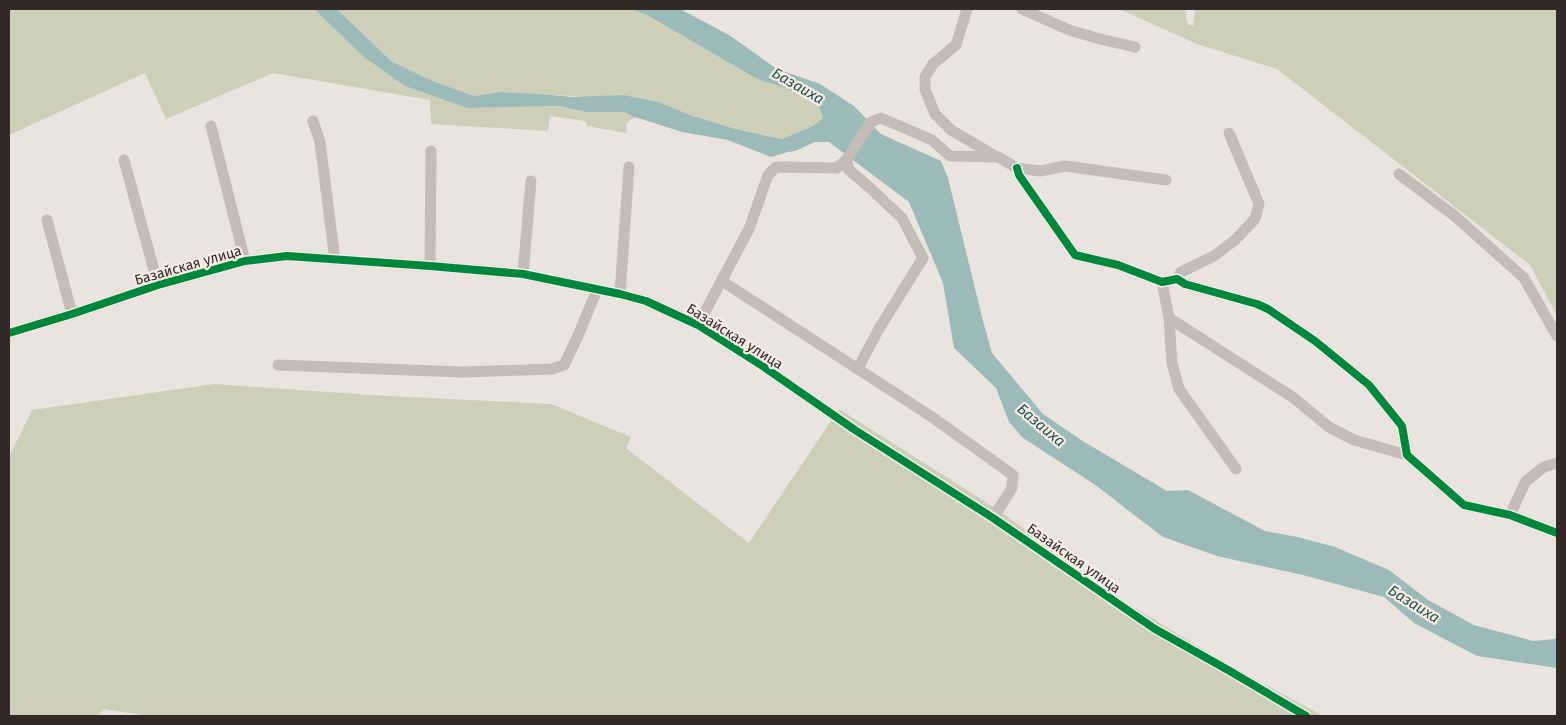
<svg xmlns="http://www.w3.org/2000/svg" width="1566" height="725" font-family="'Fira Sans',sans-serif">
<style>
.green{fill:#cdcfb9}
.water{fill:#9cbbb8}
.lines{fill:none;stroke-linecap:round;stroke-linejoin:round}
.street{stroke:#c3bcb7;stroke-width:11}
.cycleway-casing{stroke:#f7ede5;stroke-width:11}
.cycleway{stroke:#00873e;stroke-width:8}
.labels{text-anchor:middle;stroke-width:4.5;stroke-linejoin:round;paint-order:stroke}
.street-label{font-size:14px;fill:#332926;stroke:#f7ede5}
.water-label{font-size:15px;font-style:italic;fill:#1f5150;stroke:#f7ede5}
</style>
<rect width="100%" height="100%" fill="#eae4de"/>
<g class="green">
<path d="M9 9H314L364 57 468 108 559 106 586 112H624L635 117 626 123 627 133 587 126 585 121 550 116 548 131 431 124 430 100 273 73 166 119 145 73 9 135Z"/>
<path d="M337 9H631L647 15 757 79 788 89 818 104 823 118 813 126 782 139 737 129 690 115 659 102 541 94 501 92 474 96 430 80 391 61Z"/>
<path d="M1119 9H1179L1187 11 1186 18 1188 24 1193 26 1195 9H1557V315L1530 265 1277 69 1197 44Z"/>
<path d="M214 384 370 395 551 404 631 437 626 448 749 543 839 409 1000 511 1102 588 1226 663 1323 716H149L104 709 98 716H9V457L32 410Z"/>
</g>
<path class="water" d="M314 9H337L391 61 430 80 474 96 501 92 541 94 573 97 623 95 659 102 690 115 736 129 782 139 813 126 823 118 818 104 788 89 757 79 647 15 631 9H680L729 35 777 69 820 84 854 106 881 134 941 161 948 178 982 317 992 353 1043 414 1081 440 1167 491 1188 490 1265 531 1298 537 1335 547 1389 570 1428 600 1474 625 1533 641 1555 639 1557 634V668L1477 656 1414 623 1384 597 1303 575 1217 556 1163 537 1094 484 1023 438 1009 422 996 388 954 348 943 283 909 202 829 142H815L795 151 788 152 771 157 728 140 682 132 635 117 624 112H586L559 106 468 108 405 86 364 57Z"/>
<g class="lines">
<g class="street">
<path d="M967 9 956 45 933 64 925 77V89L935 114 951 130 997 157"/>
<path d="M1022 9 1069 30 1100 39 1135 47"/>
<path d="M313 121 320 142 335 260"/>
<path d="M211 126 245 261"/>
<path d="M847 159 871 122 881 118 932 140 950 156 998 157 1017 168 1040 171 1065 166 1166 180"/>
<path d="M124 160 158 285"/>
<path d="M1017 168 1019 175 1075 255 1118 265 1162 282 1177 279 1185 284 1257 304 1268 309 1315 341 1369 385 1402 426 1407 455 1464 505 1510 515 1557 533"/>
<path d="M1399 174 1456 217 1524 278 1557 336"/>
<path d="M47 220 72 314"/>
<path d="M430 266 431 151"/>
<path d="M523 274 531 181"/>
<path d="M1177 279 1181 272 1214 256 1235 240 1255 219 1259 204 1229 133"/>
<path d="M722 281 932 417 1013 475 1012 488 993 518"/>
<path d="M1162 282 1169 318 1172 363 1179 389 1236 469"/>
<path d="M620 294 629 167"/>
<path d="M1169 318 1294 398 1329 427 1354 440 1407 455"/>
<path d="M698 325 749 229 768 175 776 167 837 168 847 159 848 169 868 186 902 218 923 258 880 327 858 368"/>
<path d="M9 333 72 314 158 285 245 261 287 256 430 266 523 274 620 294 646 301 698 325 764 367 855 430 993 518 1155 629 1228 670 1306 716"/>
<path d="M278 365 461 372 552 369 564 365 577 338 597 290"/>
<path d="M1510 515 1526 481 1544 467 1557 463"/>
</g>
<defs>
<g id="cycleway">
<path d="M1017 168 1019 175 1075 255 1118 265 1162 282 1177 279 1185 284 1257 304 1268 309 1315 341 1369 385 1402 426 1407 455 1464 505 1510 515 1557 533"/>
<path d="M9 333 72 314 158 285 245 261 287 256 430 266 523 274 620 294 646 301 698 325 764 367 855 430 993 518 1155 629 1228 670 1306 716"/>
</g>
</defs>
<use href="#cycleway" class="cycleway-casing"/>
<use href="#cycleway" class="cycleway"/>
</g>
<g class="labels">
<g class="street-label">
<text transform="translate(188 265) rotate(-16)" y="5">Базайская улица</text>
<text transform="translate(735 336) rotate(32)" y="5">Базайская улица</text>
<text transform="translate(1074 558) rotate(35)" y="5">Базайская улица</text>
</g>
<g class="water-label">
<text transform="translate(798 86) rotate(30)" y="5">Базаиха</text>
<text transform="translate(1041 425) rotate(40)" y="5">Базаиха</text>
<text transform="translate(1414 604) rotate(32)" y="5">Базаиха</text>
</g>
</g>
<rect width="1566" height="725" fill="none" stroke="#332926" stroke-width="20"/>
</svg>
